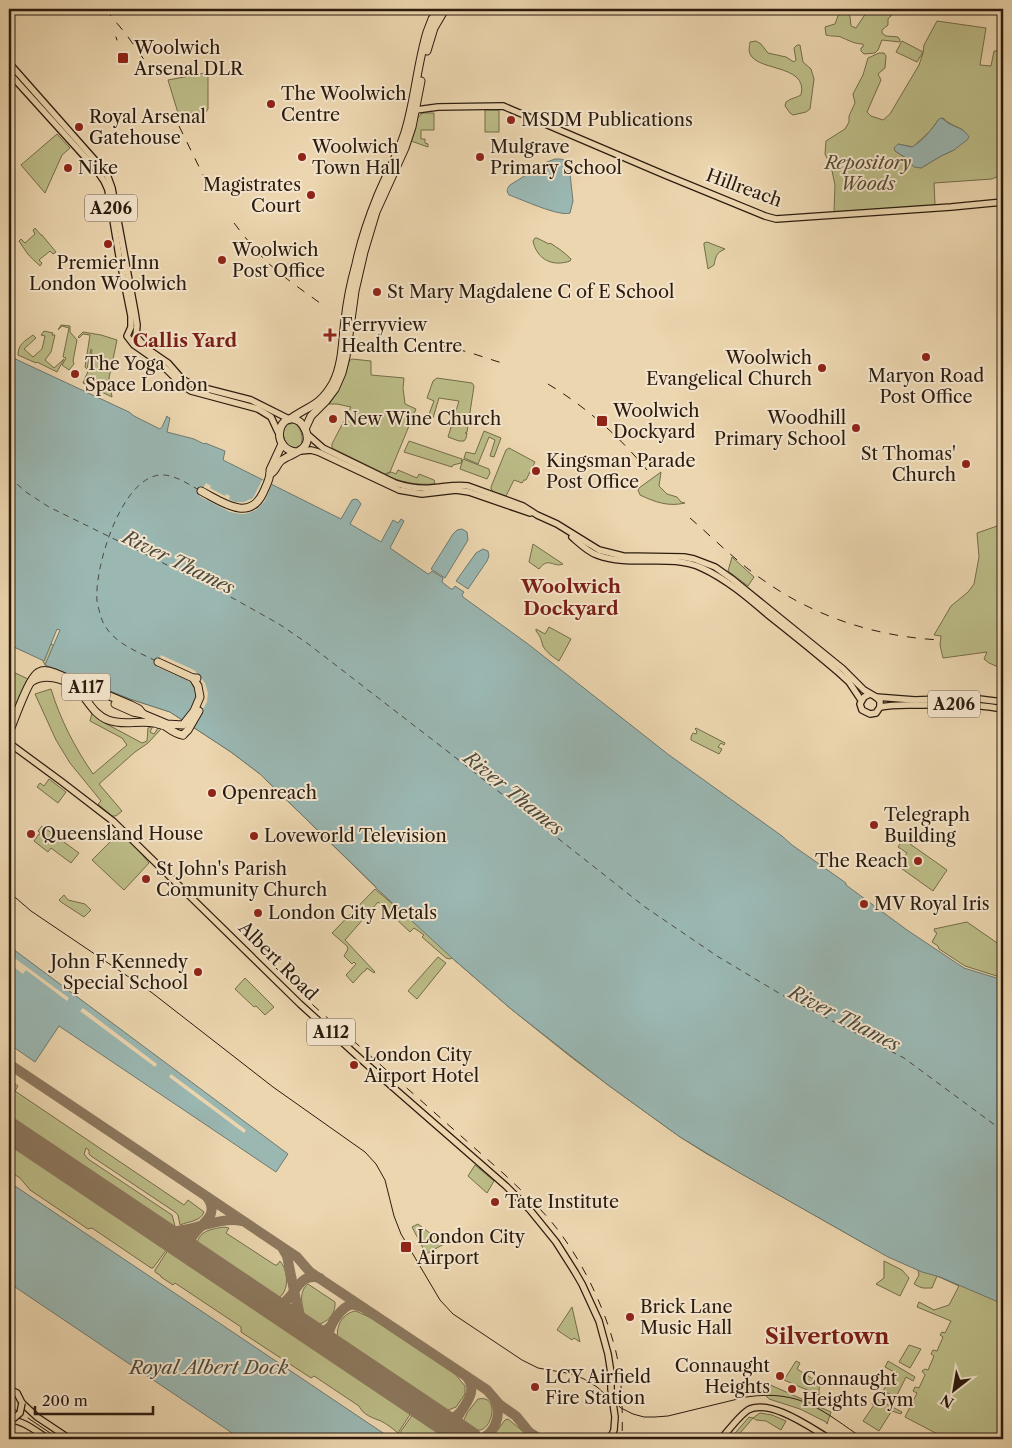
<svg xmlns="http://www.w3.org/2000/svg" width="1012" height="1448" font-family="'Libre Caslon Text',serif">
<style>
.green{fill:#bcbd88;stroke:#746c4b;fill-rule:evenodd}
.water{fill:#9ab7b2;stroke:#6e7970}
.pier{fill:#ecd6af}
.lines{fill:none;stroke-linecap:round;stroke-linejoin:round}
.ferry{stroke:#4c4a3f;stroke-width:1;stroke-dasharray:6 5;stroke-linecap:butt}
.taxiway{stroke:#8c785e;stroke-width:10}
.runway{stroke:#8c785e;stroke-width:26}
.major-casing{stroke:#2b1b0e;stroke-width:8}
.highway-casing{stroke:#2b1b0e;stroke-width:9}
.major{stroke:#ecd6af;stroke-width:5.5}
.highway{stroke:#ecd6af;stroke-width:7}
.tram{stroke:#2b1b0e;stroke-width:1}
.rail{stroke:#2b1b0e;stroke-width:1;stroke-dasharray:9 9;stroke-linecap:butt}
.major-bridge-casing{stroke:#2b1b0e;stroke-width:8;stroke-linecap:butt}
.major-bridge{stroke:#ecd6af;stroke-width:5.5}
.poi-dot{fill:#8f2418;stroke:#f3e4cb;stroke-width:2}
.labels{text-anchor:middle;stroke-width:4;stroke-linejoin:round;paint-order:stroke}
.shield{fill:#f3e4cb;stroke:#675747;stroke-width:1}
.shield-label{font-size:16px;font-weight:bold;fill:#2b1b0e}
.poi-label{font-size:18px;fill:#2b1b0e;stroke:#f3e4cb;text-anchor:start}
.park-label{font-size:18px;font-style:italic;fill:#564c33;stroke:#f3e4cb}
.street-label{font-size:18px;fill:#2b1b0e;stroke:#f3e4cb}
.neighbourhood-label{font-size:19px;font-weight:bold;fill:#7a1f14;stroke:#f3e4cb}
.water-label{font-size:19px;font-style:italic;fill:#4c4a3f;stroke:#f3e4cb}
.district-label{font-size:22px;font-weight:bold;fill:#7a1f14;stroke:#f3e4cb}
</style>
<rect width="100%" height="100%" fill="#ecd6af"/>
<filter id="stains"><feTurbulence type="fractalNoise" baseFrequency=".004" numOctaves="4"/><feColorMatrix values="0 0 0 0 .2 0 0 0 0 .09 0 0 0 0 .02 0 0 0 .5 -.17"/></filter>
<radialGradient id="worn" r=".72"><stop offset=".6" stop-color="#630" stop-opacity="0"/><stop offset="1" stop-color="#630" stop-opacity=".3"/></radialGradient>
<g class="green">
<path d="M883 9H893L891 16 888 19V25L882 30V33L886 36 898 37 900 40V42L882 40 878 50 875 53 864 54 861 51V48L863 47V44C855 44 850 41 843 38 838 35 832 37 826 35L825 27 835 24 839 13 844 12 849 13 850 17 851 26 856 28 866 13C873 13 879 17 883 9Z"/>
<path d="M937 21 986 28 980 65 991 66 994 51H1000L1003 40V174L992 179 934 183 935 205 834 212 835 185 831 166 825 154 826 141 845 129 849 122V116L855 103 853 94 863 75 868 58 879 53H884L886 56 885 68 878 74 881 80 867 112 871 116 883 120 890 114 919 65 923 53 924 45ZM943 118C953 128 959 125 967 134L954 150 941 156 921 168 911 165 906 158 895 151 896 146 898 144 913 147 930 131 939 119Z"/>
<path d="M756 41 761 44 768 53 786 57 794 62 796 60 794 48 797 45H800L803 62 811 69 814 79 810 109 806 112 793 115 790 113 785 106 786 102C791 98 796 98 801 95 809 62 751 73 749 50 749 49 750 42 750 42Z"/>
<path d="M902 41 923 52 917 62 896 52Z"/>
<path d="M205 73 207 74 208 77V109L205 113H178L168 80Z"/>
<rect x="485" y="110" width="14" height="22"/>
<path d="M422 113H434V130H421V139H425V143L428 144V147L411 141 417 119Z"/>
<path d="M57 134 70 148 62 155 45 193 21 165Z"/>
<path d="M35 228 41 235H42L56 252 53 254 50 251 39 260 42 263 40 266C35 261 30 257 27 253 24 249 22 245 19 241L21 239 25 243 35 234 33 230Z"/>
<path d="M535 238H537L549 244 550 243C558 248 564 252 571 259L570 261C553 267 537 260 533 241Z"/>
<path d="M707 242 725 249C716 253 716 256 714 265L708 269 704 245V243Z"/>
<path d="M61 325 70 326V332L77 340 73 361 74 364 69 370 62 365 66 358 63 357 69 328 62 326 58 330Z"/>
<path d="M44 331 53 333 52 335H55L51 352 45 360 54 368 64 359 57 372 37 362 36 363 18 355C18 344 25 341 33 335L36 338 24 349 33 357 42 349 45 336 41 335Z"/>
<path d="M83 332 101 335 117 340 109 378 112 397 83 383 89 369 92 350 91 349 87 369 85 367 90 335 83 334 79 338 78 337Z"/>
<path d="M352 359 371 361V375L404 378 403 388 405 404 416 409 390 472 385 474 332 448V444L351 407 337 404H329C339 390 345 378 349 361Z"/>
<path d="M437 378 472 383 474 386 467 432 465 433H467L466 438 464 441H459L448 437 459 401 439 398 433 418 428 417 434 401 427 398 433 381Z"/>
<path d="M294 423C301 427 304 438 301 445L295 448H290C282 439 278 425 294 423Z"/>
<path d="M484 431 501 438 494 457 490 456 495 440 489 437 478 464 464 458 466 452 475 454Z"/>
<path d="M409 441 462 459 461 463 453 465 452 467 404 452Z"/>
<path d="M509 448 535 462 526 480H524L522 483 514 480 506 496 494 492 491 489V487L506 450Z"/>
<path d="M463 459 489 469 490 473 487 479 460 469Z"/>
<path d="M398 470 417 478 419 474 434 480 435 484C417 485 402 483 386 475L391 472 396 474Z"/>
<path d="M661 472 659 486 667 494 677 497 681 502 685 503C668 507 655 502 640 495L638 490 639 488Z"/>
<path d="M1003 524V669L989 663 984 659 987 652 943 658 940 645 941 636 934 635 951 606 968 592 974 584 979 557 977 533Z"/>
<path d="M533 544 563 564C553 568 549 556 539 569L529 562Z"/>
<path d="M732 557 754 577 748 586 728 571Z"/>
<path d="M9 624 97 666 1003 1234V1439H947L905 1417 917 1393 913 1391 915 1387 919 1388 925 1375 922 1371 925 1369 928 1370 934 1356 931 1354 933 1350 937 1351 943 1337 940 1335 942 1332 945 1333 951 1321 917 1307 919 1302 934 1310 949 1305 959 1286 937 1276 932 1288C922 1288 923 1289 914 1284L919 1275 918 1270 865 1244 707 1154 680 1137 608 1085 571 1057 511 1009 452 958 450 959 446 958 422 937 424 935 414 928 410 932 378 902 345 940 375 972 374 973 367 968 366 970 362 973 353 983 346 975 356 964 354 962 352 964 344 956 348 949 347 946 332 933 375 889 395 906 260 774 231 752 170 712 130 699 45 665 42 659 14 647 9 643Z"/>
<path d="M549 627 571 639 559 661C553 657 546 652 543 646 541 640 541 637 536 631V629L545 634Z"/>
<path d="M9 670 28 679 13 711 9 709Z"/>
<path d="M51 689C60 719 75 748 93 774L127 745 122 738 90 721 92 713 101 721 142 743 147 741 148 728 153 726 150 732 154 734 158 728 161 729 148 743 135 752 99 784 122 811 116 816H112L98 804 101 801 70 763 56 740 35 694Z"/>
<path d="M696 728 725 743 724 745 721 743 718 747 722 749 719 754 691 740V737L693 733 696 734 697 731 695 729Z"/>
<path d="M49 779 66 792 58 803 37 787 40 783 44 786Z"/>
<path d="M42 826 79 853 71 863 51 848 48 852 34 841 39 834H41L38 831Z"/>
<path d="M120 832 138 850 149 863 124 890 92 860Z"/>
<path d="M903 839 947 870 933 891 898 866 907 853 898 847Z"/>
<path d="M64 895 68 900 85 904 91 910 84 917 61 902 59 900Z"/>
<path d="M967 922 1003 947V978L965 966 939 949 938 946 932 942 937 933 935 932 934 929Z"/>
<path d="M438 957 446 963 417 999 408 991Z"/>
<path d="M245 978 274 1007 265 1015 256 1006 254 1007 235 989Z"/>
<path d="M9 1080 18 1086 15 1091 184 1205 188 1200 204 1212C200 1222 189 1221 180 1225L178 1215 175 1212 91 1156 89 1154V1150L86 1148 84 1154 88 1159 172 1215 175 1226 171 1227 9 1118Z"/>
<path d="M9 1143 167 1249 153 1268H151L92 1228 88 1229 30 1190 20 1178 9 1171Z"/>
<path d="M475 1165 494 1181 487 1193 468 1176Z"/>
<path d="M418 1224 444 1244 426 1254 412 1227Z"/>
<path d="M224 1227 229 1228 226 1233 275 1265H277L280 1261C288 1270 290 1292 278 1298L197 1244C199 1230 213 1229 224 1227Z"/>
<path d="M168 1250 411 1413 398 1433C393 1429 387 1424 381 1421 373 1418 363 1415 359 1406L314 1376 311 1378 305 1374 241 1332V1327L175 1283 173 1285 161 1277V1276L155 1272V1270Z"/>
<path d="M884 1261 902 1270 909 1278 900 1296 876 1284 884 1278Z"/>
<path d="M308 1284 335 1302C336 1314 328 1322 317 1325L305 1317C302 1305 298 1292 308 1284Z"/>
<path d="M572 1307 580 1342 574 1338 572 1340 557 1330Z"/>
<path d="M356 1311 371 1318 455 1374 465 1386V1394L456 1407 446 1411 338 1338C335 1326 344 1312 356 1311Z"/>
<path d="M909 1345 921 1349 910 1368 899 1362Z"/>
<path d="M796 1361 800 1363 797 1369 821 1384 819 1389V1395L784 1380Z"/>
<path d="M888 1361 915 1377 913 1381 906 1377 896 1397 883 1391 894 1372 885 1367Z"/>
<path d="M766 1383 831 1412 827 1424 826 1422 800 1409 769 1399 762 1392V1389Z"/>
<path d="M875 1398 902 1412 901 1414 889 1410 891 1412 879 1431 863 1421 874 1405 872 1404Z"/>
<path d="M478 1399C501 1394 492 1433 477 1430 473 1430 467 1425 463 1422L467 1413Z"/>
<path d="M760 1413 772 1415 786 1421 781 1430 766 1421 756 1420 753 1418 735 1439H730L749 1417 753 1418Z"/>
<path d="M413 1414 450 1439H407L399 1434Z"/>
<path d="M508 1419 532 1439H501L494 1435 505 1420Z"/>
</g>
<g class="water">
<path d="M941 118C945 120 948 124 952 125 960 129 964 129 969 137L967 140 954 150 941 156 921 168 914 167 906 158 895 151 894 148 898 144 912 147C924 140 932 129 939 119Z"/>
<path d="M555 159C562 159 565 159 569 165L573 201 570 213C559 217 521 199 509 195 506 191 507 188 510 185L547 162Z"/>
<path d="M9 356 129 412 134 416 160 429 162 427 167 416V417L170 418 167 432 194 439 204 444 205 443 225 451 223 460 341 519 352 500 355 499 358 500 361 504 350 524 381 542 393 520 398 523 401 519 404 521 390 548 428 574 430 573 432 571 443 578 442 582 451 589H453L455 586 464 592 462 595 463 597 528 644 669 755 782 836 792 845 846 883V885L907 930 964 968 1003 980V1304L940 1277 922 1272 888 1257 738 1172 680 1137 608 1085 511 1009 452 958 376 888V887L260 774 231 752 170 712 130 699 45 665 60 630 57 629 44 661 14 647 9 643Z"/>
<path d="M462 529 467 532 468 540 445 578 431 569 453 534 457 530Z"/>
<path d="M483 549 488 551 489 556 487 561 468 589 456 581 476 553Z"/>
<path d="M9 946 288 1154 276 1172 59 1026 35 1062 9 1044Z"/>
<path d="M9 1182 392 1439H241L9 1283Z"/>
</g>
<g class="pier">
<path d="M262 480 272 484 265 501 256 510 245 514H240L230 512 199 496 206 483 211 486 210 488 225 496 226 494 230 496 229 499 235 502H244L253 498Z"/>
<path d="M161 655 194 670 198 674 205 683 208 693 207 702 193 727 183 720 196 699 194 687 187 680 157 667Z"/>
<path d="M9 954 69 998 67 1001 26 970 23 974 9 964Z"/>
<path d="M83 1008 157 1064 155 1067 80 1011Z"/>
<path d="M171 1074 246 1130 244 1133 169 1077Z"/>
</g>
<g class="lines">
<g class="ferry">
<path d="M9 477 26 492 49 507 220 591 279 624 307 643 451 754 645 907 717 956 782 995 904 1058 1003 1131"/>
<path d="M156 661C136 651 111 642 102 620 100 614 98 607 97 601 94 568 121 478 160 475 174 474 188 484 199 490"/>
</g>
<g class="taxiway">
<path d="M9 1064 297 1257 310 1272 487 1390 499 1404 516 1416 529 1432 540 1439"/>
<path d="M157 1229C179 1239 218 1215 241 1221"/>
<path d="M283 1249 287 1256 300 1320 305 1329"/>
<path d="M198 1257C171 1229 228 1225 207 1197"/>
<path d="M266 1303C297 1314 291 1270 320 1278"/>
<path d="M308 1331C317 1334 324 1333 331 1326"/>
<path d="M335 1349C331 1345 328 1340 329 1334 329 1325 341 1308 350 1305 354 1304 359 1306 362 1307"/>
<path d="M460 1413C451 1427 459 1435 473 1439"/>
<path d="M437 1417C450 1422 457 1418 464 1407 471 1396 475 1388 467 1377"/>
<path d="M479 1439C495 1435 502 1415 495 1400"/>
</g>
<path class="runway" d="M9 1130 469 1439"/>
<defs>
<g id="major">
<path d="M9 63 101 167 108 177 112 188 135 312 137 325 136 336 141 342 149 350 168 363 182 379 189 383 204 388 251 400 289 419"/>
<path d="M9 73 95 168 104 181 108 190 119 256 131 316V327L127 336 134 345 160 363 182 385 191 391 258 409 271 417 278 432"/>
<path d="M416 110 438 107 503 106 665 175 765 216 776 219 951 207 1003 202"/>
<path d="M307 434 323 448 395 483C407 487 419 489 431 488 444 487 456 484 468 486L523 506 537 515 557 524 599 550 623 556 684 557 694 559 715 567 732 579 843 669 864 690 876 697 880 701V707L876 713 870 714 862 710 860 704 864 697 870 694"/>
<path d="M300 451 311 450 318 452 399 490 422 494 456 490 469 492 530 513"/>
<path d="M572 537C580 544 588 552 597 555 631 568 669 553 702 568 726 579 747 597 767 614 791 633 815 652 838 672L849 682 861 700"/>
<path d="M876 697 915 700 971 698 1003 702"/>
<path d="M880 707C894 704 908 705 922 705 950 704 976 704 1003 709"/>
<path d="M9 743 62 782 114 822 300 1004 364 1062 506 1186 530 1210 556 1242 575 1272 582 1284 599 1321 608 1354 611 1373V1389L615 1417 614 1430 610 1439"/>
<path d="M9 1389 17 1393 22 1403 37 1417 70 1439"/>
<path d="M9 1420C23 1420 36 1431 48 1439"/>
<path d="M721 1439C728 1431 739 1416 748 1410 770 1398 811 1428 830 1439"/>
</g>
<g id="highway">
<path d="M427 51 434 28 444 11"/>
<path d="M290 419C310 405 320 406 333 383 343 363 342 341 345 320 347 301 351 282 356 264 361 240 369 217 378 195 387 174 398 154 405 132 415 100 417 65 427 32L432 19 437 13 446 9"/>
<path d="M305 429 311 416 326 401 335 389 342 373 346 357 355 291 364 252 376 212 405 148 412 127 421 81"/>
<path d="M270 474C277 471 276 464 282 460 292 453 310 451 307 435 306 430 303 425 300 422 280 407 268 448 296 452"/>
<path d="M201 491C221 501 249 523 263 493 266 486 271 478 270 470L282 444"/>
<path d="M158 662 193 678H197"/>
<path d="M31 682C44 673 63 678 75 687 87 697 92 714 108 720 123 726 139 720 154 723 158 724 162 725 165 726 171 730 175 734 183 735"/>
<path d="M115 704 133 712 143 714"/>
<path d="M9 733C14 721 29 676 39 672 44 669 50 671 55 673L131 705 139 709 143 714 167 724 183 725 194 711 200 697 198 686 193 678"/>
<path d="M183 735 188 730 199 711"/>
</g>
</defs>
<use href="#major" class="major-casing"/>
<use href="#highway" class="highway-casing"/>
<use href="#major" class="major"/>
<use href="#highway" class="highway"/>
<g class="tram">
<path d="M116 37 117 40"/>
<path d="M9 892 31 911 151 992 273 1087 365 1152 376 1164 385 1180 394 1216 401 1234 440 1300 453 1314 522 1360 538 1368 572 1374 584 1379 597 1387 621 1408 633 1414 644 1417H655L668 1416 746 1397C802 1389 822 1411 864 1439"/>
<path d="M9 1405 17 1411"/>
<path d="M28 1418 59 1439"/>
</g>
<g class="rail">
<path d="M105 9 126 34 145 61"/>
<path d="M179 126 207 183"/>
<path d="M234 223C244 236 255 250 267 262 283 277 302 290 320 303"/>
<path d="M439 345 468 352 505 364"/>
<path d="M548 384C586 407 619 436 647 470"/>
<path d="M690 518C714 539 737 562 763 580 815 617 877 637 941 640"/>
<path d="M236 928 314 1006 504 1174C520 1189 536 1204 550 1220 580 1256 603 1303 615 1348 622 1374 623 1412 622 1439"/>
</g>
<defs>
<path id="major-bridge" d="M12 1420 20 1413 22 1403"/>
</defs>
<use href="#major-bridge" class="major-bridge-casing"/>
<use href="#major-bridge" class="major-bridge"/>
</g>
<g class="poi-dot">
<rect x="117" y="52" width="12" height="12" rx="2.5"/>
<circle cx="271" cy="104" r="5"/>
<circle cx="511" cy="120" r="5"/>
<circle cx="79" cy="127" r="5"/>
<circle cx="302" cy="157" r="5"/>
<circle cx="480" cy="157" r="5"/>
<circle cx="68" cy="168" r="5"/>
<circle cx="311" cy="195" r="5"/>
<circle cx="108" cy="244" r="5"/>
<circle cx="222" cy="260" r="5"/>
<circle cx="377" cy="292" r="5"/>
<path d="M327.5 327.5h5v5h5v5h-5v5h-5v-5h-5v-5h5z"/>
<circle cx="926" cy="357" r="5"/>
<circle cx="822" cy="368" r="5"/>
<circle cx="75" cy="374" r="5"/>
<circle cx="333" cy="419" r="5"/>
<rect x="596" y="415" width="12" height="12" rx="2.5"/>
<circle cx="856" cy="428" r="5"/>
<circle cx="966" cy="464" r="5"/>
<circle cx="536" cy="471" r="5"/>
<circle cx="212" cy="793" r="5"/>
<circle cx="874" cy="825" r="5"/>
<circle cx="31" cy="834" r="5"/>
<circle cx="254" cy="836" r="5"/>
<circle cx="918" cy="861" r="5"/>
<circle cx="146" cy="879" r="5"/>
<circle cx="864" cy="904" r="5"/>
<circle cx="258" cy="913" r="5"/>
<circle cx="198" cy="972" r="5"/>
<circle cx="354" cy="1065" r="5"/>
<circle cx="495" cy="1202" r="5"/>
<rect x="400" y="1241" width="12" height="12" rx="2.5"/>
<circle cx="630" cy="1317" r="5"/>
<circle cx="780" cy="1376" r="5"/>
<circle cx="535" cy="1387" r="5"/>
<circle cx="792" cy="1389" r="5"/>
</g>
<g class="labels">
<g class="shield">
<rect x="85" y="194.5" width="52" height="27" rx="4"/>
<rect x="62" y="673.5" width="48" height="27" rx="4"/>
<rect x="928" y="690.5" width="52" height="27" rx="4"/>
<rect x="307" y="1018.5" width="48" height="27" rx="4"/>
</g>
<g class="shield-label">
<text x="111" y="214">A206</text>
<text x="86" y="693">A117</text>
<text x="954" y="710">A206</text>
<text x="331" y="1038">A112</text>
</g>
<g class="poi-label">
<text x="134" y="54">Woolwich<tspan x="134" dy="21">Arsenal DLR</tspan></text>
<text x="281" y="100">The Woolwich<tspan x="281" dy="21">Centre</tspan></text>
<text x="89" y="123">Royal Arsenal<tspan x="89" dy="21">Gatehouse</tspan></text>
<text x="521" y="126">MSDM Publications</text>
<text x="312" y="153">Woolwich<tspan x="312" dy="21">Town Hall</tspan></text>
<text x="490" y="153">Mulgrave<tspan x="490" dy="21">Primary School</tspan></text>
<text x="78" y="174">Nike</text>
<text x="301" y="191" text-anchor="end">Magistrates<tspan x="301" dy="21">Court</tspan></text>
<text x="232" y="256">Woolwich<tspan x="232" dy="21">Post Office</tspan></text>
<text x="108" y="269" text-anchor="middle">Premier Inn<tspan x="108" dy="21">London Woolwich</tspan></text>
<text x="387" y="298">St Mary Magdalene C of E School</text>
<text x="341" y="331">Ferryview<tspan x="341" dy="21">Health Centre</tspan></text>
<text x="812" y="364" text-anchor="end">Woolwich<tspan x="812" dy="21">Evangelical Church</tspan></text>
<text x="85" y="370">The Yoga<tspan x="85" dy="21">Space London</tspan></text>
<text x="926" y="382" text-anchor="middle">Maryon Road<tspan x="926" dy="21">Post Office</tspan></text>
<text x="613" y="417">Woolwich<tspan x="613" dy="21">Dockyard</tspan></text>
<text x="846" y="424" text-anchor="end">Woodhill<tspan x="846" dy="21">Primary School</tspan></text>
<text x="343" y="425">New Wine Church</text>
<text x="956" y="460" text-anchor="end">St Thomas'<tspan x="956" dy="21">Church</tspan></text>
<text x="546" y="467">Kingsman Parade<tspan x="546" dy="21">Post Office</tspan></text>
<text x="222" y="799">Openreach</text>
<text x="884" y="821">Telegraph<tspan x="884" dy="21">Building</tspan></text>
<text x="41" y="840">Queensland House</text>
<text x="264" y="842">Loveworld Television</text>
<text x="908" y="867" text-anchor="end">The Reach</text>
<text x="156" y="875">St John's Parish<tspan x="156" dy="21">Community Church</tspan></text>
<text x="874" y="910">MV Royal Iris</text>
<text x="268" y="919">London City Metals</text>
<text x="188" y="968" text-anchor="end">John F Kennedy<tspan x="188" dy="21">Special School</tspan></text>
<text x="364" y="1061">London City<tspan x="364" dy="21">Airport Hotel</tspan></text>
<text x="505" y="1208">Tate Institute</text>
<text x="417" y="1243">London City<tspan x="417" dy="21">Airport</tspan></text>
<text x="640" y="1313">Brick Lane<tspan x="640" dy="21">Music Hall</tspan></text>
<text x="770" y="1372" text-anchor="end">Connaught<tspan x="770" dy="21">Heights</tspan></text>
<text x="545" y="1383">LCY Airfield<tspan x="545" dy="21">Fire Station</tspan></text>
<text x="802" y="1385">Connaught<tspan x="802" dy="21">Heights Gym</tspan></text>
</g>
<g class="park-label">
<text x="868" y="169">Repository<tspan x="868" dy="21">Woods</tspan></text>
</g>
<g class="street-label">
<text transform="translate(744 188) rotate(20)" y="6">Hillreach</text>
<text transform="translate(278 961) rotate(45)" y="6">Albert Road</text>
</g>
<g class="neighbourhood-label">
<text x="185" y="347">Callis Yard</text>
<text x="571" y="593">Woolwich<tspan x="571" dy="22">Dockyard</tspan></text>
</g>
<g class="water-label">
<text transform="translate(179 562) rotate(26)" y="7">River Thames</text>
<text transform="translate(514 793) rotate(39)" y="7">River Thames</text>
<text transform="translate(845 1018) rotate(27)" y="7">River Thames</text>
<text x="209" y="1374">Royal Albert Dock</text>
</g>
<g class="district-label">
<text x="827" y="1344">Silvertown</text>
</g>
</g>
<rect width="1012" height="1448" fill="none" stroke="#ecd6af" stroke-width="30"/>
<rect x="10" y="10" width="992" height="1428" fill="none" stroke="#2b1b0e" stroke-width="2.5"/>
<rect x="15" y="15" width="982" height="1418" fill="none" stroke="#2b1b0e"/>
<g transform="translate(954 1390) rotate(211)" stroke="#f3e4cb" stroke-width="4" paint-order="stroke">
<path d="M0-4L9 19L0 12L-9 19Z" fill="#2b1b0e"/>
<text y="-8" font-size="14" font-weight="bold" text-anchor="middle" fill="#2b1b0e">N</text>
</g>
<path d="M35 1406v8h118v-8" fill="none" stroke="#2b1b0e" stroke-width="2.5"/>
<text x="42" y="1406" font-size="15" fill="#2b1b0e" stroke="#f3e4cb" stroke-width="4" paint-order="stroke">200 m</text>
<rect width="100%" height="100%" filter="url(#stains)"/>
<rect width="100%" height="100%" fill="url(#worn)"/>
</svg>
